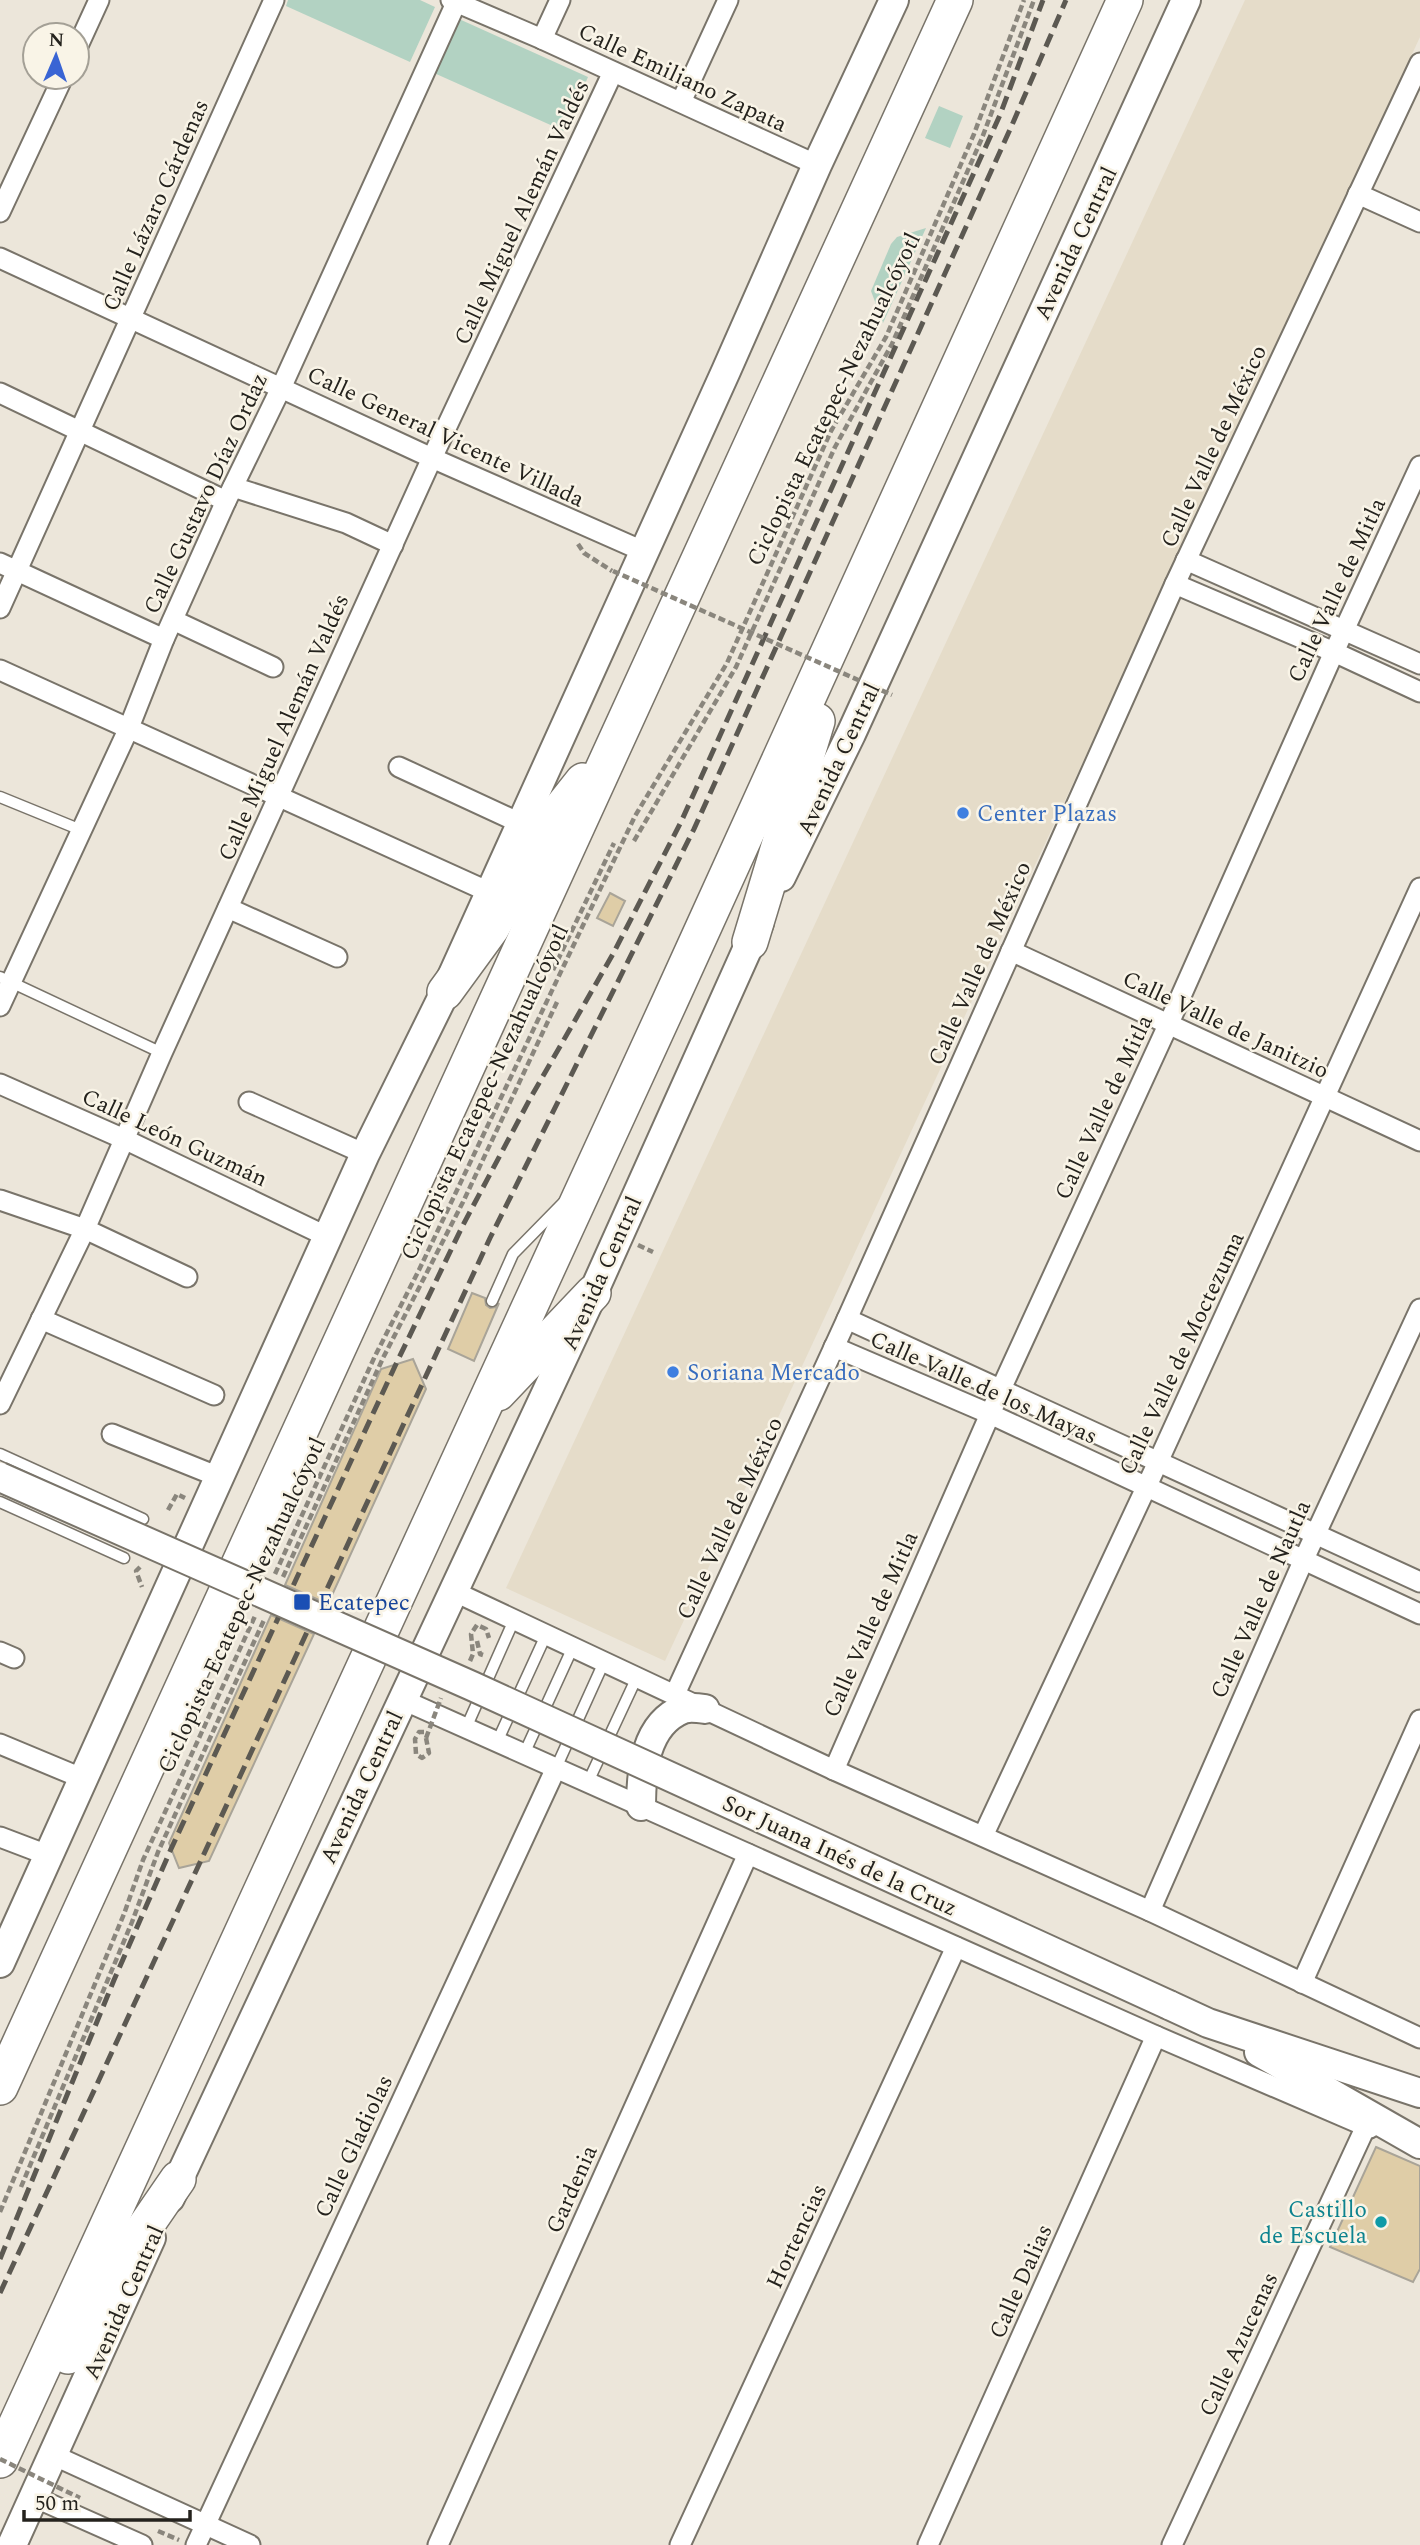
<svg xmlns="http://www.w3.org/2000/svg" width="1420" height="2545" font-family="Spectral,serif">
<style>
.built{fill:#e5dcc9}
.green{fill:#b2d2c2}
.building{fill:#dfcda7;stroke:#a9a498;stroke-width:2}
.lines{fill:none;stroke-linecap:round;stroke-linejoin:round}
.lane-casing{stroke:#79746a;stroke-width:13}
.street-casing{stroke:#79746a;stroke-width:23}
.secondary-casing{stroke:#79746a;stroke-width:32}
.highway-casing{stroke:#79746a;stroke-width:38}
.path{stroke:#8a867d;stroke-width:4.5;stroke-dasharray:7 3.5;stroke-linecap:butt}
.lane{stroke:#fff;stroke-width:10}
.street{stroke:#fff;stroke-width:19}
.secondary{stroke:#fff;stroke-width:28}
.highway{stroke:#fff;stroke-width:35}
.rail{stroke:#5c5952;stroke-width:5;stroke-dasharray:14 7;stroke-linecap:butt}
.secondary-bridge-casing{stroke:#79746a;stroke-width:32;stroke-linecap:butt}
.path-bridge{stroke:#8a867d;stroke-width:4.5;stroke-dasharray:7 3.5;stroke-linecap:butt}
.secondary-bridge{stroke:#fff;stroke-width:28}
.shop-dot{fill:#3f7fe0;stroke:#f9f4e7;stroke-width:2.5}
.transit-dot{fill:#1a4fb4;stroke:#f9f4e7;stroke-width:2.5}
.culture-dot{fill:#0f9aa8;stroke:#f9f4e7;stroke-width:2.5}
.labels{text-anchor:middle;stroke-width:5;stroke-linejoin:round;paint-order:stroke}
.street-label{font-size:23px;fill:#24221d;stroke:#f9f4e7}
.shop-label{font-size:23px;fill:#366cbe;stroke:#f9f4e7;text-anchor:start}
.transit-label{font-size:23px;fill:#164399;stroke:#f9f4e7;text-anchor:start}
.culture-label{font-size:23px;fill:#0d838f;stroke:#f9f4e7;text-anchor:end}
</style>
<rect width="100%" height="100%" fill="#ece6da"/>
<path class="built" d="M1245 0H1420V37L665 1661 506 1588Z"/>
<g class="green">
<path d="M288 0H420L435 7 410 62 286 6Z"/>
<path d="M459 19 588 77 564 131 434 73Z"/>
<path d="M939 106 963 116 950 148 925 138Z"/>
<path d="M926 228 883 323 871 291 891 244 897 237Z"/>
</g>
<g class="building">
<path d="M610 893 625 901 613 926 597 918Z"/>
<path d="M472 1293 485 1298 486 1305 490 1308 496 1307 499 1303 474 1361 448 1349Z"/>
<path d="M413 1359 426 1389 328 1604 285 1585 381 1369Z"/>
<path d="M271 1615 314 1634 209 1861 179 1868 169 1843Z"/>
<path d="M1376 2147 1420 2166V2269L1413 2282 1330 2247Z"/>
</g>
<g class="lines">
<defs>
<g id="lane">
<path d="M0 797 81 830"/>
<path d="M0 977 162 1053"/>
<path d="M492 1301 513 1254 563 1203"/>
<path d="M0 1454 143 1519"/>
<path d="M0 1502 124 1558"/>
<path d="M466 1728 514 1620"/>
<path d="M497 1742 546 1635"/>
<path d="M524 1754 573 1647"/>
<path d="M556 1768 604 1662"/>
<path d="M588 1782 637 1677"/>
</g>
<g id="street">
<path d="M451 0 542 39 817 165"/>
<path d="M542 39 560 0"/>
<path d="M77 48 99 0"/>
<path d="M681 102 728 0"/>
<path d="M1358 194 1420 222"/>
<path d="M0 212 63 77"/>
<path d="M0 258 432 458 645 552"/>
<path d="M0 393 226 501"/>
<path d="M233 487 346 523 393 545"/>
<path d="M1186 560 1420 664"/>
<path d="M0 563 164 639"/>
<path d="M1175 584 1334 652 1420 692"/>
<path d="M0 608 274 0"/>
<path d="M173 620 273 667"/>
<path d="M0 670 489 892"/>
<path d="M399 767 520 823"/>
<path d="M228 908 337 957"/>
<path d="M1011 951 1420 1141"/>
<path d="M0 1006 128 730 164 639 226 501 281 388 456 3"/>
<path d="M0 1084 124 1139 328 1237"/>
<path d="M249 1102 365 1154"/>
<path d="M0 1200 85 1229 187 1277"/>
<path d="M41 1319 214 1395"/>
<path d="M847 1319 1420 1582"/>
<path d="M834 1347 990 1414 1420 1614"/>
<path d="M0 1404 85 1229 162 1053 432 458 613 72"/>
<path d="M112 1434 219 1477"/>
<path d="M453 1591 834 1770 1150 1911 1420 2038"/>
<path d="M0 1652 14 1658"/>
<path d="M675 1694 847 1319 1175 584 1420 63"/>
<path d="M401 1699 1156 2036 1370 2128"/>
<path d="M0 1744 84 1779"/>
<path d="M834 1770 1001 1389 1169 1023 1334 652 1420 466"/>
<path d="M983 1836 1158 1462 1420 888"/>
<path d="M0 1837 50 1856"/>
<path d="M1150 1911 1304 1559 1420 1309"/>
<path d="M1302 1983 1420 1720"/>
<path d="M53 2455 250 2545"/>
<path d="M34 2497 142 2545"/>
<path d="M196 2545 556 1768"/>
<path d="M438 2545 748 1854"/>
<path d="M680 2545 956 1947"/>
<path d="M928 2545 1156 2036"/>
<path d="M1172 2545 1366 2126"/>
</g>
<g id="secondary">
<path d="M781 877 851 734 1186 0"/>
<path d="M641 1806C641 1772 645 1724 683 1709 689 1707 698 1708 705 1709"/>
<path d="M0 1963 365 1154 445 992 726 371 817 165 894 0"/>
<path d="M1169 2005 1208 2023 1420 2093"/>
<path d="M1259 2052 1420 2144"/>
<path d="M170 2198 593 1293 759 923"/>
<path d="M12 2545 151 2238"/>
</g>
<g id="highway">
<path d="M750 942 817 721"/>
<path d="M445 992 491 929 556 815 583 781"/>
<path d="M498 1393 593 1293"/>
<path d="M0 2087 955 0"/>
<path d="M68 2356 77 2346 125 2256 178 2179"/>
<path d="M0 2460 670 1001 1125 0"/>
</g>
</defs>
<use href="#lane" class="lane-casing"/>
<use href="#street" class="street-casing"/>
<use href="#secondary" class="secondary-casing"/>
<use href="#highway" class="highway-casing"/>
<g class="path">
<path d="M578 544 584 553 612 571"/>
<path d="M634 841 736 667 835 447 892 344 982 138 1034 0"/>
<path d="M553 970 614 843"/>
<path d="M638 1245 653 1252"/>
<path d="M168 1510 177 1494 185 1498"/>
<path d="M140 1567 136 1571 142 1587"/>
<path d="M275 1574 375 1356 419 1270 635 816 727 663 831 431 886 337 974 134 1024 0"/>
<path d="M283 1577 383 1358 463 1202 558 1000"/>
<path d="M477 1641 480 1654 483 1655"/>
<path d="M470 1661 473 1654 471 1634 477 1625 486 1629 489 1638"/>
<path d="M424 1732H419L415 1739 416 1754 422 1758 429 1753 426 1738"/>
<path d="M21 2187 132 1922 158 1852 264 1620"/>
<path d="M0 2212 124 1914 143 1860 256 1614"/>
<path d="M158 2531 179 2540"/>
</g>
<use href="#lane" class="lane"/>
<use href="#street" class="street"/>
<use href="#secondary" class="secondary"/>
<use href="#highway" class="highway"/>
<g class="rail">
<path d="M0 2259 114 1980 171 1849 396 1364 463 1225 531 1097 613 954 681 822 1000 115 1043 0"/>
<path d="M0 2293 490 1238 694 829 1012 125 1066 0"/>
</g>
<defs>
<path id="secondary-bridge" d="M0 1477 472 1686 1169 2005"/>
</defs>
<use href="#secondary-bridge" class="secondary-bridge-casing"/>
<g class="path-bridge">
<path d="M613 571 892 695"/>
<path d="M426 1738 441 1698"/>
<path d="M0 2459 80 2498"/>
</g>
<use href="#secondary-bridge" class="secondary-bridge"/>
</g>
<g class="shop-dot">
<circle cx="963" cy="813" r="7"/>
<circle cx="673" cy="1372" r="7"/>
</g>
<rect class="transit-dot" x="293" y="1593" width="18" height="18" rx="3.5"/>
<circle class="culture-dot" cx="1381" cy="2222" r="7"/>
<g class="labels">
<g class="street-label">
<text transform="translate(683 77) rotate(25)" y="8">Calle Emiliano Zapata</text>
<text transform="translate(155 205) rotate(-66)" y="8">Calle Lázaro Cárdenas</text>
<text transform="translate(521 212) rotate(-65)" y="8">Calle Miguel Alemán Valdés</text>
<text transform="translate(1075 243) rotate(-65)" y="8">Avenida Central</text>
<text transform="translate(833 399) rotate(-64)" y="8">Ciclopista Ecatepec-Nezahualcóyotl</text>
<text transform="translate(446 436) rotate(25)" y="8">Calle General Vicente Villada</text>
<text transform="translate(1213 446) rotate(-65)" y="8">Calle Valle de México</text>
<text transform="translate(205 493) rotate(-65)" y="8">Calle Gustavo Díaz Ordaz</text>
<text transform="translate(1336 590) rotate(-65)" y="8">Calle Valle de Mitla</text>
<text transform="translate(283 727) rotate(-66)" y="8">Calle Miguel Alemán Valdés</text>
<text transform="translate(838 759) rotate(-65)" y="8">Avenida Central</text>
<text transform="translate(979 963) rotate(-66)" y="8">Calle Valle de México</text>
<text transform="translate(1226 1024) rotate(25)" y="8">Calle Valle de Janitzio</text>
<text transform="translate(484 1092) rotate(-65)" y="8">Ciclopista Ecatepec-Nezahualcóyotl</text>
<text transform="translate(1103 1107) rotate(-65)" y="8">Calle Valle de Mitla</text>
<text transform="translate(175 1137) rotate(25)" y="8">Calle León Guzmán</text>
<text transform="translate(601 1273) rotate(-66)" y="8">Avenida Central</text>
<text transform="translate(1181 1353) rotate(-65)" y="8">Calle Valle de Moctezuma</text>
<text transform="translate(984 1387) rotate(24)" y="8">Calle Valle de los Mayas</text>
<text transform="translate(729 1518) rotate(-65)" y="8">Calle Valle de México</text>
<text transform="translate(1260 1599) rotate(-66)" y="8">Calle Valle de Nautla</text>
<text transform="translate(241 1605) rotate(-65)" y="8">Ciclopista Ecatepec-Nezahualcóyotl</text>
<text transform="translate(870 1624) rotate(-66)" y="8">Calle Valle de Mitla</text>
<text transform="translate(361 1787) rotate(-65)" y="8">Avenida Central</text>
<text transform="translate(840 1855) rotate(25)" y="8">Sor Juana Inés de la Cruz</text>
<text transform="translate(353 2146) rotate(-65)" y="8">Calle Gladiolas</text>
<text transform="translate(571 2189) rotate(-66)" y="8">Gardenia</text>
<text transform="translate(796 2236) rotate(-65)" y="8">Hortencias</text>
<text transform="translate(1020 2281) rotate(-66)" y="8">Calle Dalias</text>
<text transform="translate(123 2302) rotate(-66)" y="8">Avenida Central</text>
<text transform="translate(1238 2344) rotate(-65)" y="8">Calle Azucenas</text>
</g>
<g class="shop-label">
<text x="977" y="821">Center Plazas</text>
<text x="687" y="1380">Soriana Mercado</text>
</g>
<g class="transit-label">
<text x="318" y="1610">Ecatepec</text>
</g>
<g class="culture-label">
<text x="1367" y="2217">Castillo<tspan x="1367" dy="26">de Escuela</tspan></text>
</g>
</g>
<g transform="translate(56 56) rotate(2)"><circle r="33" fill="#f9f4e7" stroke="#a4a096" stroke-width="2"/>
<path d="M0-5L12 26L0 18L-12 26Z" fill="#3964d4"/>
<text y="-10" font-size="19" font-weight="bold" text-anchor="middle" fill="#24221d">N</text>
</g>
<path d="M24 2510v10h166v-10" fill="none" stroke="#24221d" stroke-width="3.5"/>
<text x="35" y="2510" font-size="21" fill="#24221d" stroke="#f9f4e7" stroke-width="5" paint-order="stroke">50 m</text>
</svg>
